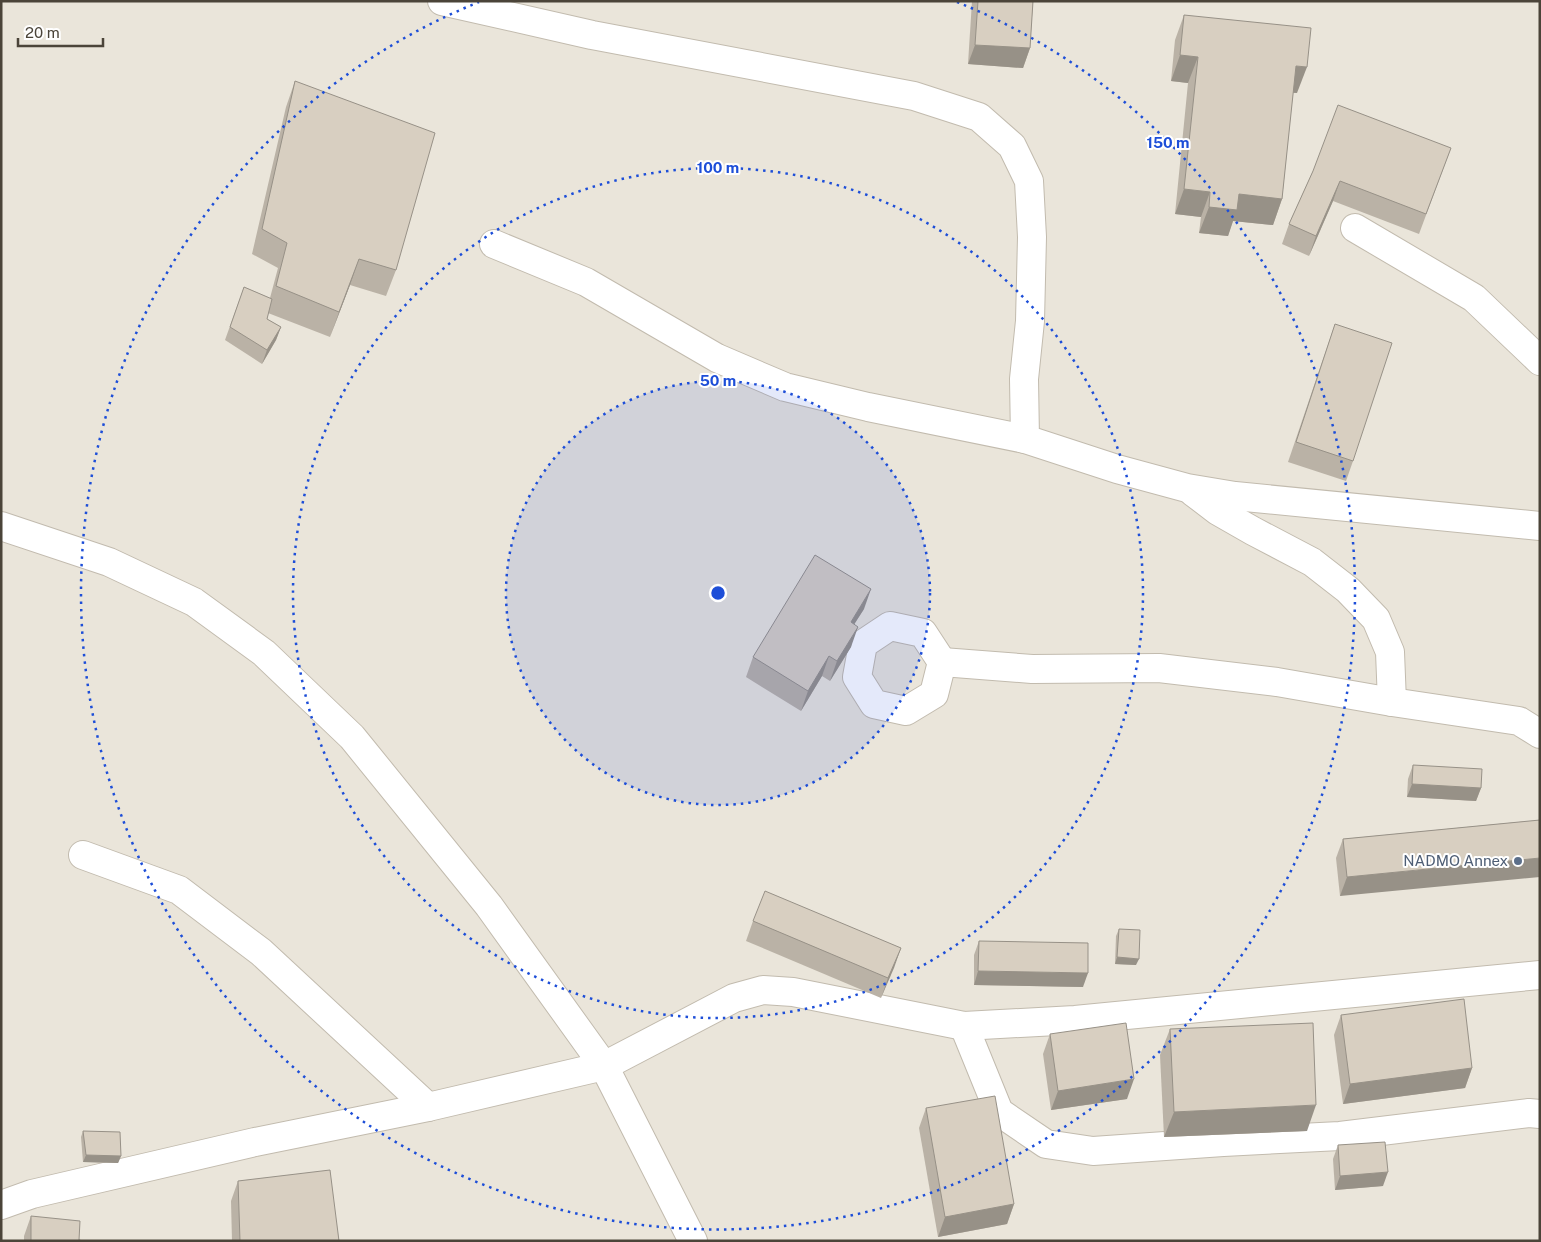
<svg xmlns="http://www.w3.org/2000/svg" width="1541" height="1242" font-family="'Public Sans',sans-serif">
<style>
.residential{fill:#eae5da}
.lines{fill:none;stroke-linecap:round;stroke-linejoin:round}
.minor-casing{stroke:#c2bbae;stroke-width:30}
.minor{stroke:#fff;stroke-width:28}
.wall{fill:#bab2a6}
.shaded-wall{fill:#979187}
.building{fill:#d8cfc1;stroke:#979187}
.ring{fill:none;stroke:#1d4ed8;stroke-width:2.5;stroke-dasharray:2.5 5}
.service-dot{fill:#5c6f8a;stroke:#fff;stroke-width:2}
.labels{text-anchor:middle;stroke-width:4;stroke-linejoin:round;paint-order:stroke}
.service-label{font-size:15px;fill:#4e5e75;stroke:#fff;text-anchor:end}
.centre{fill:#1d4ed8;stroke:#fff;stroke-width:2.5}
.ring-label{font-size:15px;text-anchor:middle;font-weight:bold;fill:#1d4ed8;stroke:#fff;stroke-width:4;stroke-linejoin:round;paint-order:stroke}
</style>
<rect width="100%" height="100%" fill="#f6f3ec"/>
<rect class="residential" x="1" y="1" width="1539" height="1240"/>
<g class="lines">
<defs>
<g id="minor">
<path d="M442 1 592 35 914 96 979 117 1012 146 1029 181 1032 237 1030 321 1024 379 1025 439 1117 469 1187 488 1235 496 1540 526"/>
<path d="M1355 228 1474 298 1540 361"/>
<path d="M494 244 586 282 717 358 785 387 868 407 1025 439"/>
<path d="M1193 492 1218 511 1253 531 1312 562 1348 590 1376 619 1390 652 1392 702"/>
<path d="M1 526 109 562 194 602 264 653 352 737 489 906 604 1066 693 1241"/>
<path d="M890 626 923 633 942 662 934 694 906 711 874 704 857 677 863 644Z"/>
<path d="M942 662 1032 669 1159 668 1277 682 1392 702 1519 721 1540 734"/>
<path d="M83 855 179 890 261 952 428 1107"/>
<path d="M964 1026 999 1112 1046 1144 1093 1151 1223 1142 1340 1136 1529 1113 1540 1114"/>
<path d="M1 1205 32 1194 255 1142 428 1107 604 1066 734 998 763 990 793 992 964 1026 1075 1020 1540 975"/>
</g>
</defs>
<use href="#minor" class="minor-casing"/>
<use href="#minor" class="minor"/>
</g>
<g class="wall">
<path d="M972 1H1033L1030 48 1023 68 968 64Z"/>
<path d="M1184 15 1297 93H1293L1282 199 1273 225 1233 221 1228 236 1199 233 1201 217 1175 214 1188 83 1171 81 1175 40Z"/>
<path d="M295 81 396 270 386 296 350 285 330 337 268 313 267 319 281 327 276 340 262 364 225 340 244 287 270 298 278 268 252 254 286 107Z"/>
<path d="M1451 148 1419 234 1333 201 1309 256 1282 244 1289 224 1313 171Z"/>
<path d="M1335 324 1353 461 1346 481 1288 462Z"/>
<path d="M864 609 854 624 851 647 830 681 822 676 801 711 746 677 753 657Z"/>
<path d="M1413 765 1481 788 1476 801 1407 797 1408 779Z"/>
<path d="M1540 820 1340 896 1336 858 1343 839Z"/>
<path d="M753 921 901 948 881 998 746 941Z"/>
<path d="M1119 929 1136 965 1115 964 1116 936Z"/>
<path d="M979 941 1083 987 974 985V955Z"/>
<path d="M1341 1015 1472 1068 1465 1088 1343 1104 1334 1035Z"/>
<path d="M1170 1029 1307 1131 1164 1137 1160 1055Z"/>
<path d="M1050 1034 1127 1099 1051 1110 1043 1054Z"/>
<path d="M926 1108 1014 1204 1007 1224 938 1237 919 1128Z"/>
<path d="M83 1131 121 1156 118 1163 83 1162 81 1137Z"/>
<path d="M1338 1145 1383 1186 1335 1190 1333 1159Z"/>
<path d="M238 1181 339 1241H232L231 1201Z"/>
<path d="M31 1216 79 1240 83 1241H24V1236Z"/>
</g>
<g class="shaded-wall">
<path d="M975 45 1030 48 1023 68 968 64Z"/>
<path d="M1180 55 1198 57 1188 83 1171 81Z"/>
<path d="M1296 66 1307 67 1297 93 1287 92Z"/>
<path d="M1340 181 1333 201 1309 256 1316 236Z"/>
<path d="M1184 189 1210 192 1201 217 1175 214Z"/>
<path d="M1239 194 1282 199 1273 225 1233 221 1228 236 1199 233 1209 207Z"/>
<path d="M359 259 350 285 330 337 339 312Z"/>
<path d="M281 327 276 340 262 364 267 350Z"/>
<path d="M871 589 864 609 843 642 851 622Z"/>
<path d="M858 627 851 647 830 681 837 661Z"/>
<path d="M829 656 822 676 801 711 808 691Z"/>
<path d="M1412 784 1481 788 1476 801 1407 797Z"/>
<path d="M1540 858V877L1340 896 1347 877Z"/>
<path d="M901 948 894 968 881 998 888 978Z"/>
<path d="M1117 957 1139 959 1136 965 1115 964Z"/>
<path d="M978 971 1088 973 1083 987 974 985Z"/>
<path d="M1472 1068 1465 1088 1343 1104 1350 1084Z"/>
<path d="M1134 1079 1127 1099 1051 1110 1058 1091Z"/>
<path d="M1316 1105 1307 1131 1164 1137 1174 1112Z"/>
<path d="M86 1155 121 1156 118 1163 83 1162Z"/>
<path d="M1388 1172 1383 1186 1335 1190 1340 1176Z"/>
<path d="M1014 1204 1007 1224 938 1237 945 1217Z"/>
</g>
<g class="building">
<path d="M978 1H1033L1030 48 975 45Z"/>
<path d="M1184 15 1311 28 1307 67 1296 66 1282 199 1239 194 1237 210 1209 207 1210 192 1184 189 1198 57 1180 55Z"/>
<path d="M295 81 435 133 396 270 359 259 339 312 276 286 287 243 262 229Z"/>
<path d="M1338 105 1451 148 1426 214 1340 181 1316 236 1289 224 1313 171Z"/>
<path d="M244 287 272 299 267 319 281 327 267 350 230 327Z"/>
<path d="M1335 324 1392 343 1353 461 1296 442Z"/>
<path d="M815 555 871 589 851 622 858 627 837 661 829 656 808 691 753 657Z"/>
<path d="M1413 765 1482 769 1481 788 1412 784Z"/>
<path d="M1540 820V858L1347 877 1343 839Z"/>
<path d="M765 891 901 948 888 978 753 921Z"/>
<path d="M1119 929 1140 930 1139 959 1117 957Z"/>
<path d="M979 941 1088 943V973L978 971Z"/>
<path d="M1464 999 1472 1068 1350 1084 1341 1015Z"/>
<path d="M1126 1023 1134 1079 1058 1091 1050 1034Z"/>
<path d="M1313 1023 1316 1105 1174 1112 1170 1029Z"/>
<path d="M995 1096 1014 1204 945 1217 926 1108Z"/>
<path d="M83 1131 120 1132 121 1156 86 1155Z"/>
<path d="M1385 1142 1388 1172 1340 1176 1338 1145Z"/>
<path d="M330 1170 339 1241H240L238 1181Z"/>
<path d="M31 1216 80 1221 79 1240 83 1241H31Z"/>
</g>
<circle cx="718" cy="593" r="212" fill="#1d4ed8" fill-opacity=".12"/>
<g class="ring">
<circle cx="718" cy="593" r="212"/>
<circle cx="718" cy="593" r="425"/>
<path d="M957 2A637 637 0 1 1 479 2"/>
</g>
<circle class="service-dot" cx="1518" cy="861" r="5"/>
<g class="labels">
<g class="service-label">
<text x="1508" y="866">NADMO Annex</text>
</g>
</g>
<circle cx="718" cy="593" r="8" class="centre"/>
<g class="ring-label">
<text x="1168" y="148">150 m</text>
<text x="718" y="173">100 m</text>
<text x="718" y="386">50 m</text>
</g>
<rect width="1541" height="1242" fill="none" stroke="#4b4439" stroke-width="5"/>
<path d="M18 38v8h85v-8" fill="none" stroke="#4b4439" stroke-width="2.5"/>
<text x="25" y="38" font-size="15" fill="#4b4439" stroke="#ffffff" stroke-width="4" paint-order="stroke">20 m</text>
</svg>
